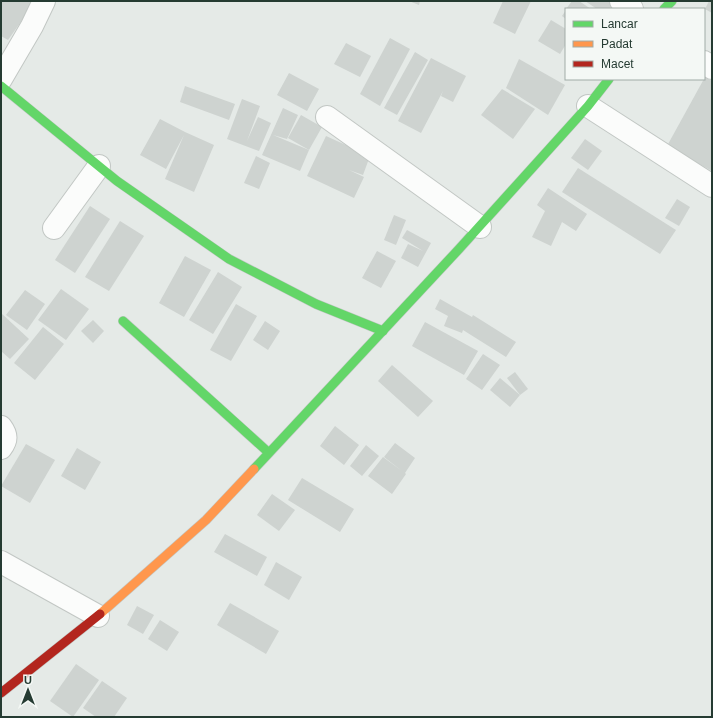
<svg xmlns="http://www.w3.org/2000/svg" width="713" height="718" font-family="Arial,sans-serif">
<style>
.building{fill:#ced3d0}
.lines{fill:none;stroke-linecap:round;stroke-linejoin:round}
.street-casing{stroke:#c2c7c4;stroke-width:24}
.fast-casing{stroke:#c1c7c4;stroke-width:10}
.slow-casing{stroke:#c1c7c4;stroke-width:10}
.jam-casing{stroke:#c1c7c4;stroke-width:10}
.street{stroke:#fbfcfb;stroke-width:22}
.fast{stroke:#63d668;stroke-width:9}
.slow{stroke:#ff974d;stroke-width:9}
.jam{stroke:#b3261e;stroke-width:9}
</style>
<rect width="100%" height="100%" fill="#e5eae7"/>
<g class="building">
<path d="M1 1 35 2 8 40 1 36Z"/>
<path d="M409 1H420L419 5Z"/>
<path d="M503 1H531L515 34 493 23Z"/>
<path d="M572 1H579L591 9H566Z"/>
<path d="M585 1H619L631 9H597Z"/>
<path d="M709 1H712V13L705 9Z"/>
<path d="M566 10V19L562 16Z"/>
<path d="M551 20 566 29V44L560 54 538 41Z"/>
<path d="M390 38 410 49 380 106 360 94Z"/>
<path d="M346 43 371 56 360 77 334 64Z"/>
<path d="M415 52 428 60 397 115 384 108Z"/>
<path d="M431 58 466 76 453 102 441 96 443 91 421 133 398 121Z"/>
<path d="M519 59 565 85 548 115 506 88Z"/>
<path d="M289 73 319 89 307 111 277 95Z"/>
<path d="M705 77 712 81V171L667 146Z"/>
<path d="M185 86 235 104 229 120 180 102Z"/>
<path d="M502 89 535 109 513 139 481 115Z"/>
<path d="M242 99 260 106 247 141 258 117 271 123 259 151 227 139Z"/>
<path d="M283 108 298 115 287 139 273 135 309 150 300 171 262 155Z"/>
<path d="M301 115 322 127 309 150 288 138Z"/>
<path d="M160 119 185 132 214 145 194 192 165 179 184 135 166 169 140 155Z"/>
<path d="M326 136 370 156 363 175 349 170 364 177 354 198 307 176Z"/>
<path d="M585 139 602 151 588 170 571 158Z"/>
<path d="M256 156 270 163 259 189 244 183Z"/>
<path d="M578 168 676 230 660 254 562 192Z"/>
<path d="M548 188 587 214 576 231 562 222 551 246 532 237 545 211 537 205Z"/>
<path d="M677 199 690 207 679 226 665 218Z"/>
<path d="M90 206 110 219 75 273 55 260Z"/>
<path d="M394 215 406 220 396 245 384 240Z"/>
<path d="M120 221 144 236 109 291 85 277Z"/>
<path d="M407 230 431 243 418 267 401 258 408 244 423 251 402 238Z"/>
<path d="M377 251 396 261 381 288 362 278Z"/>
<path d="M185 256 211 270 184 317 159 303Z"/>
<path d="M218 272 242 287 213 334 189 320Z"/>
<path d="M61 289 89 309 66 340 38 320Z"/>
<path d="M25 290 45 304 27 330 6 315Z"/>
<path d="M440 299 472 317 473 315 516 342 506 357 463 330 462 333 444 326 448 316 435 309Z"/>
<path d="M236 304 257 316 231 361 210 350Z"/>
<path d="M1 313 29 339 10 359 1 351Z"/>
<path d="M93 320 104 331 93 343 81 331Z"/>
<path d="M265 321 280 331 268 350 253 340Z"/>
<path d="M425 322 478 351 464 375 412 346Z"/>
<path d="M43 327 64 344 35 380 14 363Z"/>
<path d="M483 354 500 365 482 390 466 379Z"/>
<path d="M392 365 433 401 418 417 378 381Z"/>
<path d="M515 372 528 389 520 395 507 378Z"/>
<path d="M500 378 520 395 510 407 490 390Z"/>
<path d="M335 426 359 445 344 465 320 446Z"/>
<path d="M395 443 415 458 405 473 406 474 392 494 368 476 383 457 402 471 384 457Z"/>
<path d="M26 444 55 460 30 503 1 486Z"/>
<path d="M366 445 379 456 362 476 350 466Z"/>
<path d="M77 448 101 462 85 490 61 476Z"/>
<path d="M302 478 354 509 340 532 288 500Z"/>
<path d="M272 494 295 510 279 531 257 515Z"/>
<path d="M225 534 267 557 257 576 214 552Z"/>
<path d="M276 562 302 577 289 600 264 585Z"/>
<path d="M230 603 279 631 266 654 217 625Z"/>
<path d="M137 606 154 615 143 634 127 625Z"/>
<path d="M160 620 179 632 167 651 148 639Z"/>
<path d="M76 664 99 680 73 717 50 701Z"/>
<path d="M102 681 127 698 114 717H96L83 708Z"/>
</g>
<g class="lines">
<defs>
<g id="street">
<path d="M621 1 632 9"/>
<path d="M704 62 712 68"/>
<path d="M1 79 32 26 44 1"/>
<path d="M588 106 712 186"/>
<path d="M327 117 480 227"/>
<path d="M54 228 99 166"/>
<path d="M1 427C7 435 7 440 1 448"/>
<path d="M1 562 98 616"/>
</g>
<g id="fast">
<path d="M664 9 672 1"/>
<path d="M1 86 117 181 229 259 316 304 383 331"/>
<path d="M123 321 268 452"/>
<path d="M254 469 459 249 588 106 609 79"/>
</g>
<path id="slow" d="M100 614 206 520 254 469"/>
<path id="jam" d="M1 693 100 614"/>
</defs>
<use href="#street" class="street-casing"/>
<use href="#fast" class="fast-casing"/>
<use href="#slow" class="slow-casing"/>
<use href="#jam" class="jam-casing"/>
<use href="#street" class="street"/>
<use href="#fast" class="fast"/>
<use href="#slow" class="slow"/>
<use href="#jam" class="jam"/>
</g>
<rect width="713" height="718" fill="none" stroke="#253b32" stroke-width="4"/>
<rect x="565" y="8" width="140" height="72" fill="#f4f8f5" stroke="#a1aca7"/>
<rect x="573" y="21" width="20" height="6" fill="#63d668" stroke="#a1aca7"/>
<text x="601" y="28" font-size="12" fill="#253b32">Lancar</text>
<rect x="573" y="41" width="20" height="6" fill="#ff974d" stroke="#a1aca7"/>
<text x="601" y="48" font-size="12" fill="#253b32">Padat</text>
<rect x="573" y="61" width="20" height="6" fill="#b3261e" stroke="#a1aca7"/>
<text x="601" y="68" font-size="12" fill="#253b32">Macet</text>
<g transform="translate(28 690)" stroke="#f4f8f5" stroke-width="3" paint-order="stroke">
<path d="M0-3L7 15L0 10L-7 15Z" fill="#253b32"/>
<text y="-6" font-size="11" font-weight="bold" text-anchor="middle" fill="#253b32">U</text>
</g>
</svg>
